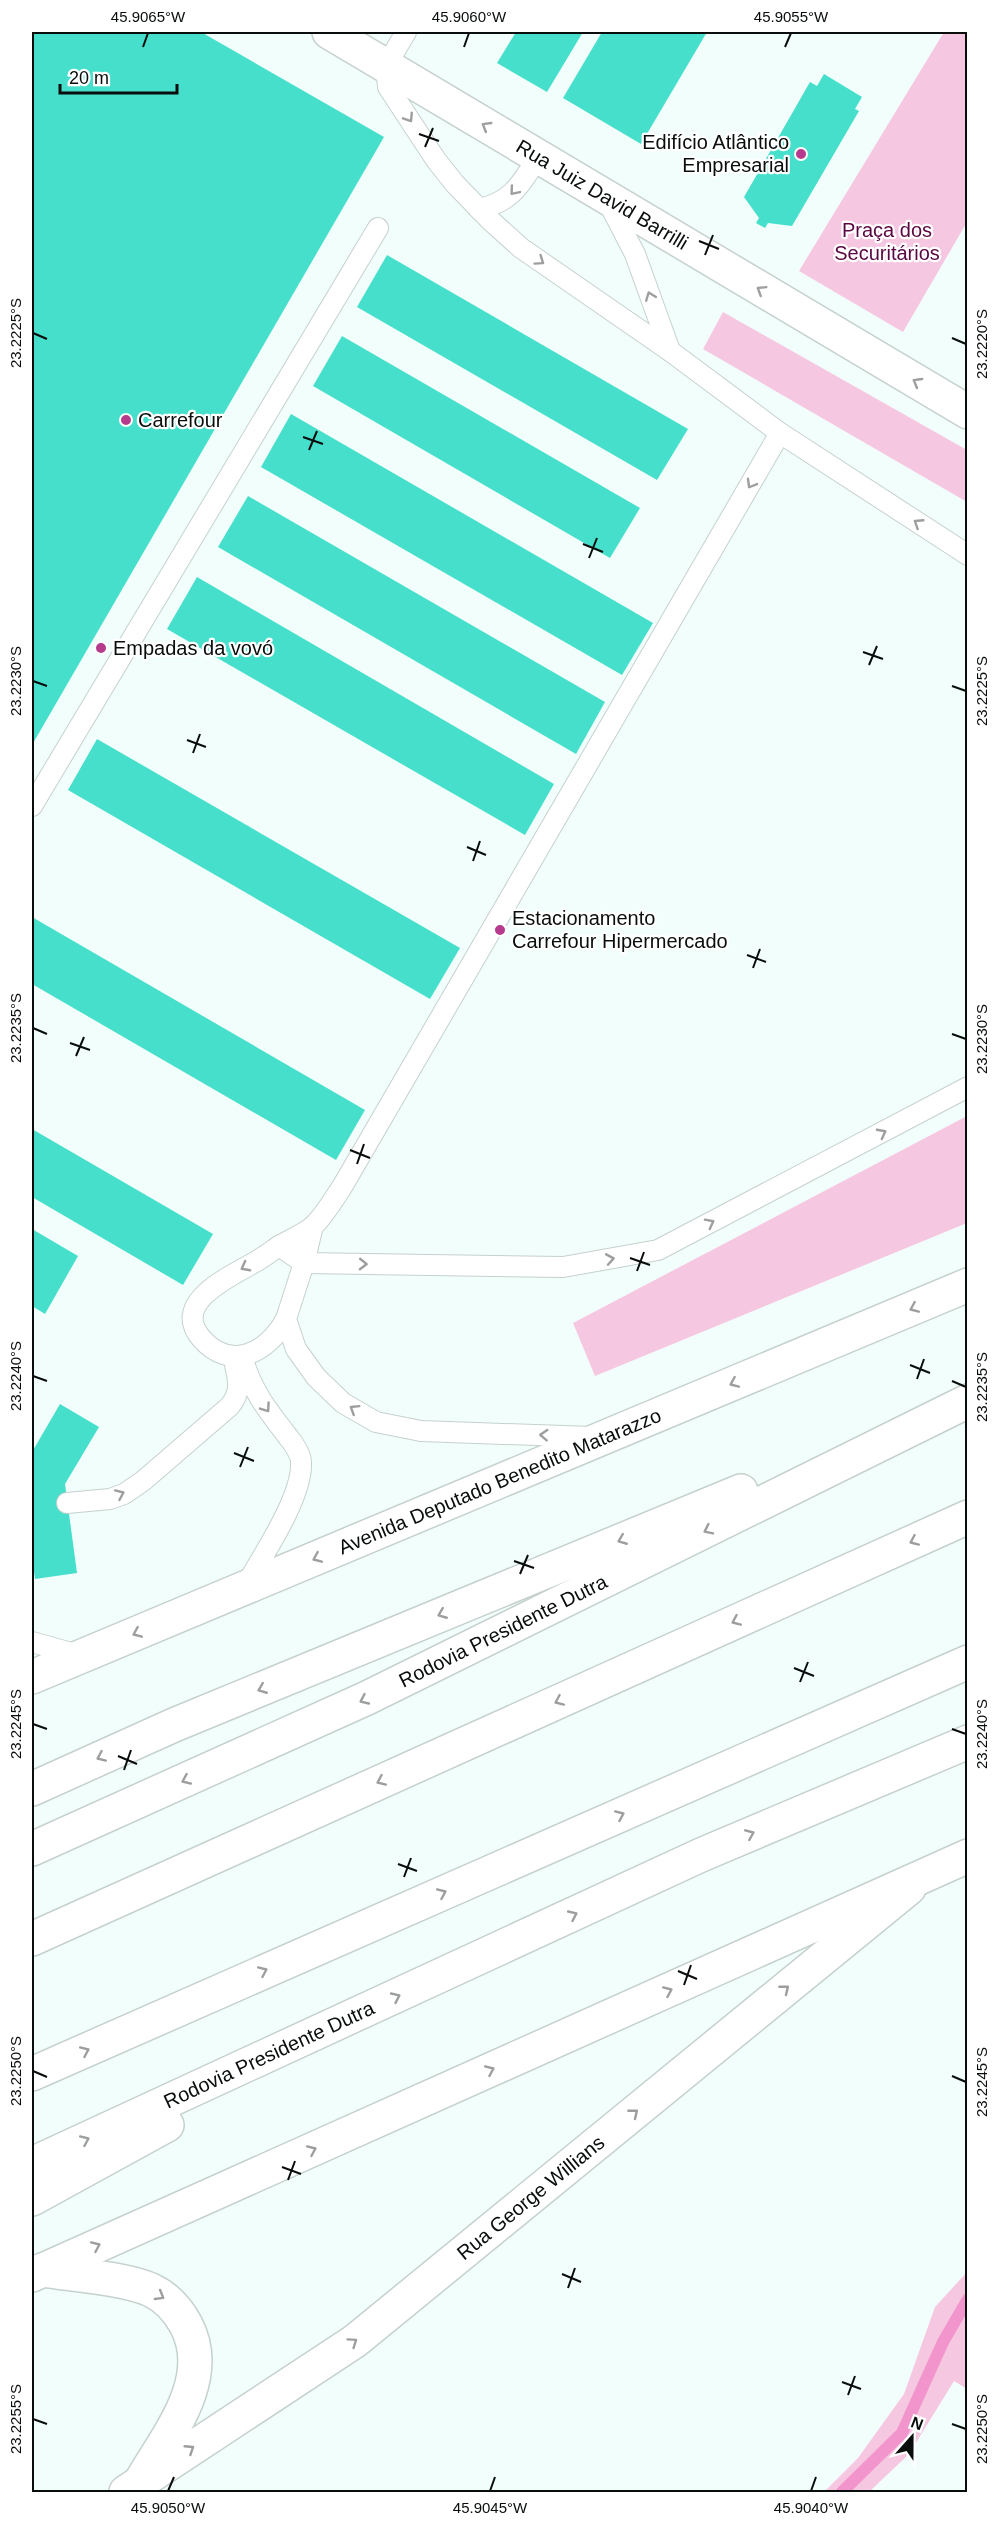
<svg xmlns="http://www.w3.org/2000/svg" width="999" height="2524" font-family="Arial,sans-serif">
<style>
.green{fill:#f6c7e1}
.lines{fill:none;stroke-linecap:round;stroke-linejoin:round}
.stream{stroke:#f295cc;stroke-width:12}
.building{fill:#46dfcb}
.lane-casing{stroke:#c5d1ce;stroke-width:22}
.street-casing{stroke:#c5d1ce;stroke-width:36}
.primary-casing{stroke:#c5d1ce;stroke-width:36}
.highway-casing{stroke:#c5d1ce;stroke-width:36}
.lane{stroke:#fff;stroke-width:20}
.street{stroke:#fff;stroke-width:33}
.primary{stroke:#fff;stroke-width:33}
.highway{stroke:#fff;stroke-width:33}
.oneway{stroke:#9d9e9e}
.ticks{fill:none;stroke:#090d0c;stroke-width:2}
.poi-dot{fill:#b63b8c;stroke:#fff;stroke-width:2}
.labels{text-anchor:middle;stroke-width:4.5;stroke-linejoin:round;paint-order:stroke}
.poi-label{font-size:20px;fill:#090d0c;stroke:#fff;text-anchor:start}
.street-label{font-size:20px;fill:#090d0c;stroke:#fff}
.park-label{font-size:20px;fill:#5a0641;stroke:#fff}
.neatline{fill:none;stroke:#090d0c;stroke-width:2}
.ticks-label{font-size:15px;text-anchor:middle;fill:#090d0c}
</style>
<rect width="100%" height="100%" fill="#f2fefc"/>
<g class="green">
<path d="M944 32H967V222L903 332 799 271Z"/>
<path d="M723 312 967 450V502L703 349Z"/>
<path d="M967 1116V1223L595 1376 573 1323Z"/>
<path d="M967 2272V2389L954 2381 909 2454 869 2492H824L858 2458 904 2394 935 2307Z"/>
</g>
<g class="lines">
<path class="stream" d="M842 2492 902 2433 943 2342 968 2299"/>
</g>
<g class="building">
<path d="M32 32H201L384 137 32 745Z"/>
<path d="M516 32H583L547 92 497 63Z"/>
<path d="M602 32H707L641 144 563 98Z"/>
<path d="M824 74 862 97 855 109 859 111 792 226 768 223 765 228 756 223 759 218 744 197 810 82 817 86Z"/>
<path d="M387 255 688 429 657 480 357 307Z"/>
<path d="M342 336 640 508 610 558 313 386Z"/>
<path d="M291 414 653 623 622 675 261 467Z"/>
<path d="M248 496 605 702 576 754 218 547Z"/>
<path d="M197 577 554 784 525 835 167 629Z"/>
<path d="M97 739 460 948 430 999 68 790Z"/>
<path d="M32 917 365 1110 336 1160 32 984Z"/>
<path d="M32 1129 213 1234 183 1285 32 1197Z"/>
<path d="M32 1229 78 1256 45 1314 32 1306Z"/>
<path d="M60 1404 99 1427 65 1484 77 1573 35 1579 32 1557V1452Z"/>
</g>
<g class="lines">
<defs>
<g id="lane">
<path d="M406 32 386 66 388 87 436 160 455 184 491 221 521 248 670 351 780 433 968 555"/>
<path d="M608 202 635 254 670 351"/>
<path d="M479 209C512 202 521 184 538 157"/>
<path d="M32 806 378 228"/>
<path d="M313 1226 304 1263 286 1319 296 1349 316 1377 343 1403 376 1422 421 1431 591 1437"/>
<path d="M279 1246 304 1263 563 1267 658 1250 968 1087"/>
<path d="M286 1319C268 1353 230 1372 201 1338 169 1300 237 1274 260 1259 267 1255 273 1250 279 1246 290 1240 301 1235 311 1228 323 1218 333 1200 342 1187L780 433"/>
<path d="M242 1356C251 1390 268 1411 289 1438 294 1444 301 1455 301 1462 303 1497 262 1556 245 1587"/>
<path d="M67 1503 110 1499 124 1494 143 1481 230 1406C241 1392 239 1382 235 1365"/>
<path d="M32 1642 82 1656"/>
</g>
<g id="street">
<path id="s1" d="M329 32 968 412"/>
<path id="s2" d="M126 2492 355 2341 909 1888"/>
</g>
<g id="primary">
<path id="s3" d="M32 1677 968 1285"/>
<path d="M32 1789 174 1725 741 1491"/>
<path id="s4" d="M32 1849 367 1698 968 1401"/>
<path id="s5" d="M32 2164 701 1855 968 1742"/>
<path d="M32 2199 167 2125"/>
<path d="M42 2270C74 2275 123 2278 151 2290 168 2298 178 2310 186 2325 215 2379 167 2436 141 2481"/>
<path d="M32 2275 968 1856"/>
</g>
<g id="highway">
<path d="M32 1939 968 1517"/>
<path d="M32 2074 968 1662"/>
</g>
</defs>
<use href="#lane" class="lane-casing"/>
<use href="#street" class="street-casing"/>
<use href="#primary" class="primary-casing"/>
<use href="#highway" class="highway-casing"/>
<use href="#lane" class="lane"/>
<use href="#street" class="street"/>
<use href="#primary" class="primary"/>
<use href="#highway" class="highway"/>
</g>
<defs><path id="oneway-chevron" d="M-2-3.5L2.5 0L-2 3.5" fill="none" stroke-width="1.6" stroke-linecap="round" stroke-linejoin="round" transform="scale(1.5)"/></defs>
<g class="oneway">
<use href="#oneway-chevron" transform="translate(409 118) rotate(57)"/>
<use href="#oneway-chevron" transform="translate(486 126) rotate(-149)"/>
<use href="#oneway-chevron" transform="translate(514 191) rotate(130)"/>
<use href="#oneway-chevron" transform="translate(540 261) rotate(35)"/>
<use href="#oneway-chevron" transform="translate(761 290) rotate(-148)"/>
<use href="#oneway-chevron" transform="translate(650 296) rotate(-111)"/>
<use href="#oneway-chevron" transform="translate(917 382) rotate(-150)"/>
<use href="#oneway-chevron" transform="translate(751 484) rotate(120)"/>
<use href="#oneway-chevron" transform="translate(918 523) rotate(-147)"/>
<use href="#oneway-chevron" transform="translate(882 1133) rotate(-28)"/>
<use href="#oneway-chevron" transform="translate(710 1223) rotate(-27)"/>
<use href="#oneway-chevron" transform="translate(610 1259) rotate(-10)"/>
<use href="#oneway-chevron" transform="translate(363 1264) rotate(1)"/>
<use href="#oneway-chevron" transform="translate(245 1267) rotate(152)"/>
<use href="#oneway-chevron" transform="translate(914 1308) rotate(157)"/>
<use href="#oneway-chevron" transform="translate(734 1383) rotate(157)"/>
<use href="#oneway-chevron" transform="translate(266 1408) rotate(55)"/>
<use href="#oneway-chevron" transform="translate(354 1409) rotate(-148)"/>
<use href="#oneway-chevron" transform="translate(544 1435) rotate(-177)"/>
<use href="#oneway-chevron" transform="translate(120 1494) rotate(-24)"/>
<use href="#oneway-chevron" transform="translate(708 1530) rotate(154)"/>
<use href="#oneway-chevron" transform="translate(622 1540) rotate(158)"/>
<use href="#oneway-chevron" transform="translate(914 1541) rotate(156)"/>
<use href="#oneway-chevron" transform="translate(317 1558) rotate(157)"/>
<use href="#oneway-chevron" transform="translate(442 1614) rotate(158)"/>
<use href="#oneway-chevron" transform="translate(736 1621) rotate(156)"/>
<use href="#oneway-chevron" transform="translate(137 1633) rotate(157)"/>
<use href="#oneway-chevron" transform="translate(262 1689) rotate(158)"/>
<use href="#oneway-chevron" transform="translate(364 1700) rotate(155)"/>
<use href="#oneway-chevron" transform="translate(559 1701) rotate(156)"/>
<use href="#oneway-chevron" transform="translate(101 1757) rotate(156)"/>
<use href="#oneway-chevron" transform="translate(186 1780) rotate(156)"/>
<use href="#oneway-chevron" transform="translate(381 1781) rotate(156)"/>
<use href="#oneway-chevron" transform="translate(620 1815) rotate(-24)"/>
<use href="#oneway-chevron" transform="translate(750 1834) rotate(-23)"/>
<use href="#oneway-chevron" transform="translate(442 1893) rotate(-24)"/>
<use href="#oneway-chevron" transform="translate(573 1915) rotate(-25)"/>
<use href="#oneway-chevron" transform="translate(263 1971) rotate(-24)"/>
<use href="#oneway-chevron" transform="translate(785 1989) rotate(-39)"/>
<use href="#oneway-chevron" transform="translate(668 1991) rotate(-24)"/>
<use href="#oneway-chevron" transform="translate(396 1997) rotate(-25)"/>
<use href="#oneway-chevron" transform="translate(85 2051) rotate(-24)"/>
<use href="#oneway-chevron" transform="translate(490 2070) rotate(-24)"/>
<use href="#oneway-chevron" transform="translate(634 2113) rotate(-39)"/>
<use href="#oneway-chevron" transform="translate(85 2140) rotate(-24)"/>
<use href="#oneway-chevron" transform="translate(312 2150) rotate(-24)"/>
<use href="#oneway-chevron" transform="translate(96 2246) rotate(-24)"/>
<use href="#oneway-chevron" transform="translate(160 2296) rotate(31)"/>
<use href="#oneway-chevron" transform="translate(353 2342) rotate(-35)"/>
<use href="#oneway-chevron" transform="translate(190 2449) rotate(-33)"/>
</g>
<path class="ticks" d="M143 47 148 33M464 47 469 33M785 47 791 33M419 134 439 141M425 147 433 128M699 241 719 249M705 255 713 235M33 333 47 339M952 338 966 344M303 437 323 444M309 450 317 431M583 544 603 552M589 558 597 538M863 652 883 659M869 665 877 646M33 681 47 686M952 686 966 691M187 740 206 747M193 753 200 734M467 847 486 855M473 861 480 841M747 955 766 962M753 968 760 949M33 1028 47 1034M952 1034 966 1039M70 1043 90 1050M76 1056 84 1037M350 1150 370 1158M357 1164 364 1144M630 1258 650 1265M637 1271 644 1252M910 1365 930 1373M33 1376 47 1381M917 1379 924 1359M952 1381 966 1387M234 1453 254 1461M240 1467 248 1447M514 1561 534 1568M520 1574 528 1555M794 1668 814 1676M800 1682 808 1662M33 1724 47 1729M952 1729 966 1734M118 1756 137 1764M124 1770 131 1750M398 1864 417 1871M404 1877 411 1858M678 1971 697 1979M684 1985 691 1965M33 2071 47 2077M952 2076 966 2082M282 2167 301 2174M288 2180 295 2161M562 2274 581 2282M568 2288 575 2268M842 2382 861 2389M848 2395 855 2376M33 2419 47 2424M952 2424 966 2429M168 2491 174 2477M490 2491 495 2477M811 2491 816 2477"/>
<g class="poi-dot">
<circle cx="801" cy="154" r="6"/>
<circle cx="126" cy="420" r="6"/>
<circle cx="101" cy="648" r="6"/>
<circle cx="500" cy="930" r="6"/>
</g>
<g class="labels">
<g class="poi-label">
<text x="789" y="149" text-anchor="end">Edifício Atlântico<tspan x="789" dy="23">Empresarial</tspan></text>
<text x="138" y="427">Carrefour</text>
<text x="113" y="655">Empadas da vovó</text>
<text x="512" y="925">Estacionamento<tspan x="512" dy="23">Carrefour Hipermercado</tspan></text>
</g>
<g class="street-label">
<text dy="7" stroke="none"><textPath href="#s1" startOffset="318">Rua Juiz David Barrilli</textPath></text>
<text dy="7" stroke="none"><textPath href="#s3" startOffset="507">Avenida Deputado Benedito Matarazzo</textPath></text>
<text dy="7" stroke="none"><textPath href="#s4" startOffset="519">Rodovia Presidente Dutra</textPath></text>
<text dy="7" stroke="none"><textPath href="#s5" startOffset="261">Rodovia Presidente Dutra</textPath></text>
<text dy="7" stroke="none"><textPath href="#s2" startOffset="501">Rua George Willians</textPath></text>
</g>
<g class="park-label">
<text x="887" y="237">Praça dos<tspan x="887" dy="23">Securitários</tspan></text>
</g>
</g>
<rect width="999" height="2524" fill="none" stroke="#ffffff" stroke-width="66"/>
<g transform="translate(912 2437) rotate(21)" stroke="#ffffff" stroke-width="4.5" paint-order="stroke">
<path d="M0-4.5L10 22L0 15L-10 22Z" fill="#090d0c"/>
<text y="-9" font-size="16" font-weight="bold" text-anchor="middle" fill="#090d0c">N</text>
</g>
<path d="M60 84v9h117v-9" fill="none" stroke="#090d0c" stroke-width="3"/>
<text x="69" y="84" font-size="18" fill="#090d0c" stroke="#ffffff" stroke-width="4.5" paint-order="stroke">20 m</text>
<rect x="33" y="33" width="933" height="2458" class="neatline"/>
<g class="ticks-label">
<text x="148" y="22">45.9065°W</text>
<text x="469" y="22">45.9060°W</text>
<text x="791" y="22">45.9055°W</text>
<text transform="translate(16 333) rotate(-90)" y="5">23.2225°S</text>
<text transform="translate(982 344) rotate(-90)" y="5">23.2220°S</text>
<text transform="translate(16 681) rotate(-90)" y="5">23.2230°S</text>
<text transform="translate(982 691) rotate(-90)" y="5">23.2225°S</text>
<text transform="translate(16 1028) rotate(-90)" y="5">23.2235°S</text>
<text transform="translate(982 1039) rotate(-90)" y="5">23.2230°S</text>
<text transform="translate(16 1376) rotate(-90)" y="5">23.2240°S</text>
<text transform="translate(982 1387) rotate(-90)" y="5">23.2235°S</text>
<text transform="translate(16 1724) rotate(-90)" y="5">23.2245°S</text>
<text transform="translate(982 1734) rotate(-90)" y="5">23.2240°S</text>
<text transform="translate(16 2071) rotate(-90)" y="5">23.2250°S</text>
<text transform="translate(982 2082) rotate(-90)" y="5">23.2245°S</text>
<text transform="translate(16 2419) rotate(-90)" y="5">23.2255°S</text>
<text transform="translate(982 2429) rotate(-90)" y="5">23.2250°S</text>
<text x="168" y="2513">45.9050°W</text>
<text x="490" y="2513">45.9045°W</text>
<text x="811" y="2513">45.9040°W</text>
</g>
</svg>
